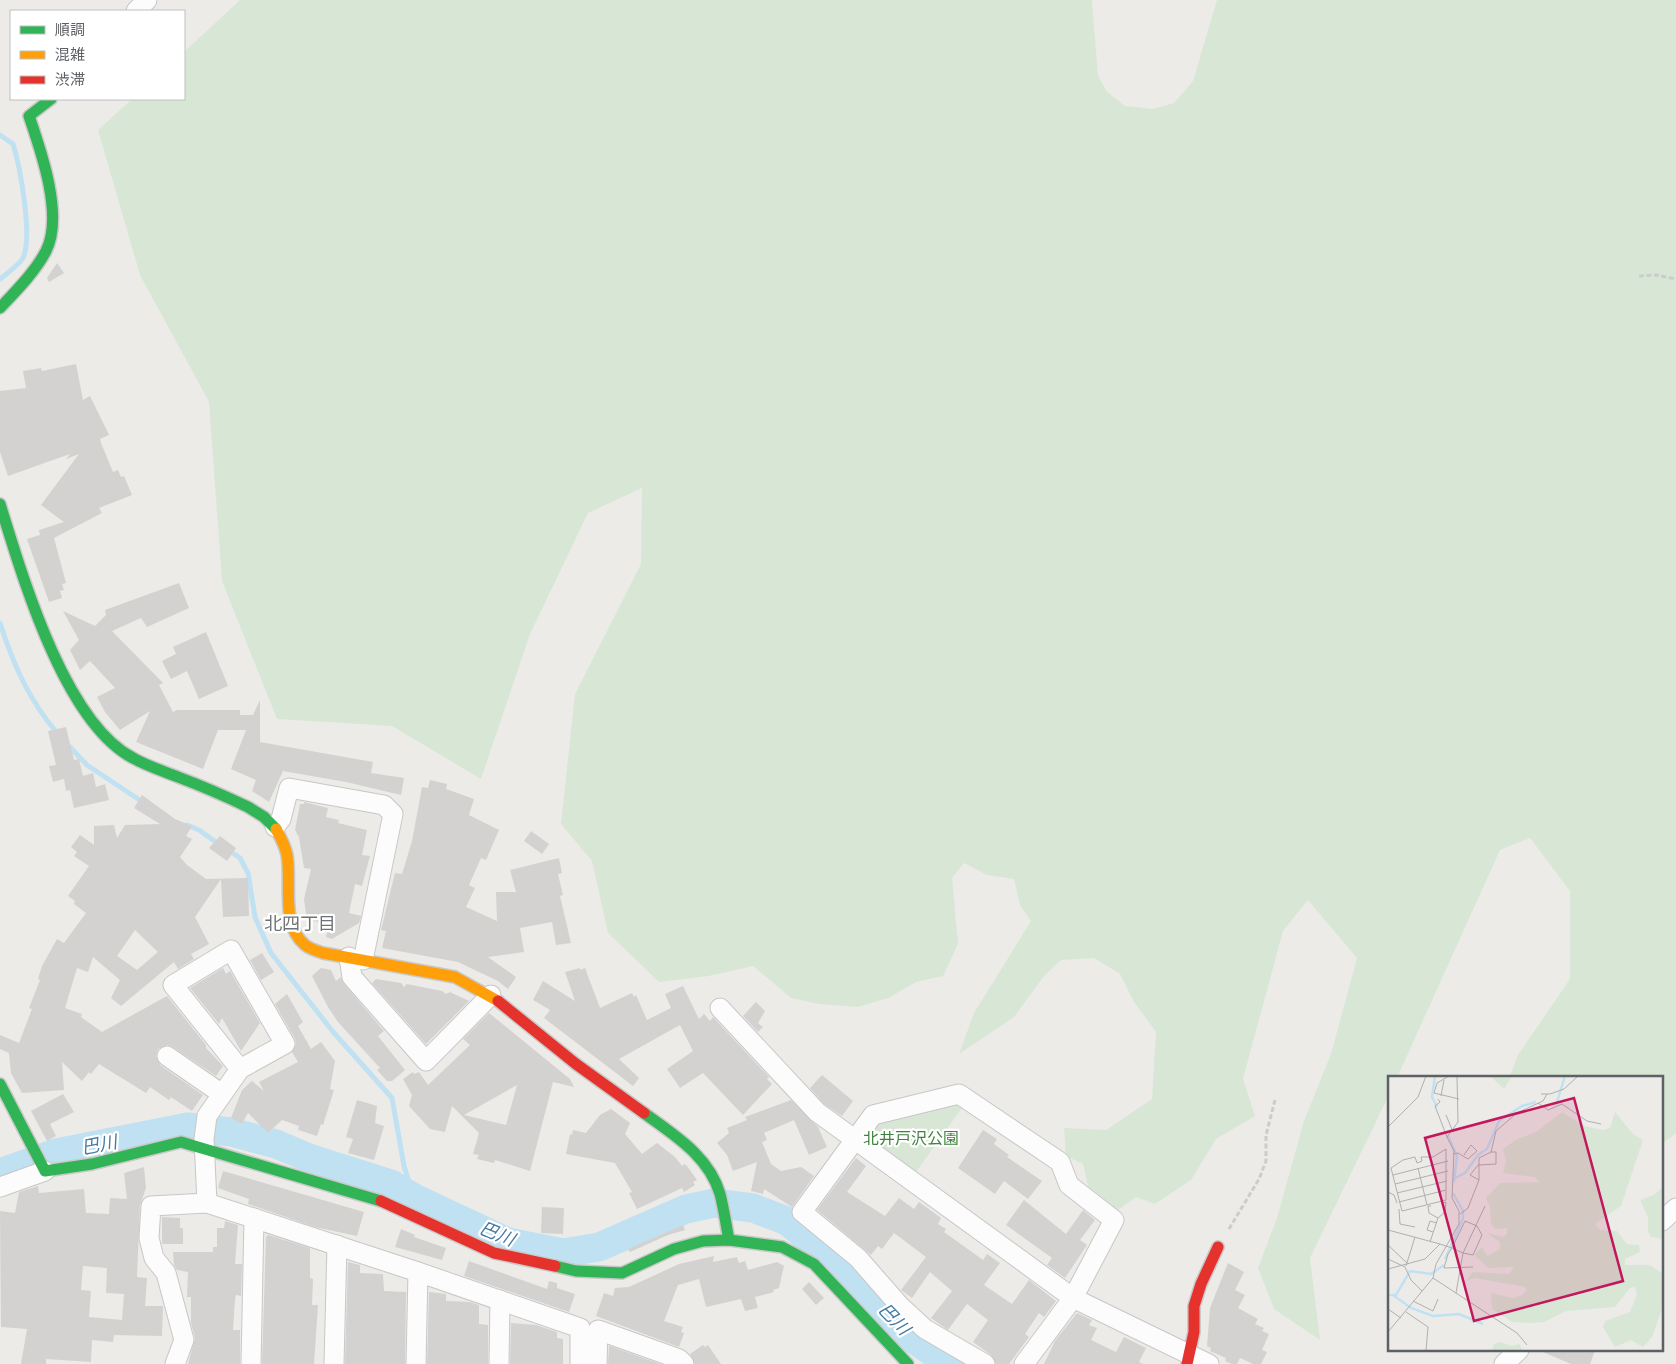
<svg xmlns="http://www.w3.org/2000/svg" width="1676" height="1364" font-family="'Fira Sans Condensed','Noto Sans JP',sans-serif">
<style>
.green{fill:#d8e7d5}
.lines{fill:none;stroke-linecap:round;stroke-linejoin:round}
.stream{stroke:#c0e1f2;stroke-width:5}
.river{stroke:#c0e1f2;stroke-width:29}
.building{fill:#d3d2d1;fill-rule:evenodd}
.street-casing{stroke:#c7c7c7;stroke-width:21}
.fast-casing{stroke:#c9c9c9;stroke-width:14}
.slow-casing{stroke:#c9c9c9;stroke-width:14}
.jam-casing{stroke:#c9c9c9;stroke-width:14}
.path{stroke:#c9cdcb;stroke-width:3;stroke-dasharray:5 2.5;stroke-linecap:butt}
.street{stroke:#fcfcfc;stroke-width:19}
.fast{stroke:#30b455;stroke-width:11}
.slow{stroke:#ff9f0a;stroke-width:11}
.jam{stroke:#e5322d;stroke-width:11}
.labels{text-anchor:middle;stroke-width:4.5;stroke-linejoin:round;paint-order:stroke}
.park-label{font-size:16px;fill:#40833e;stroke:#fff}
.neighbourhood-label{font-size:18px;fill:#6f7377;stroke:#fff}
.water-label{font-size:18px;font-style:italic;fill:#477aa0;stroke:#fff}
.inset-river{fill:none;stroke:#c0e1f2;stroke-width:2.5}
.inset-road{fill:none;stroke:#afb0b0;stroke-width:1}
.view{fill:#c2185b;fill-opacity:0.15;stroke:#c2185b;stroke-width:2.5}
.inset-edge{fill:none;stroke:#5d6165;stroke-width:2.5}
</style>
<rect width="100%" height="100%" fill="#ecebe8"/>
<g class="green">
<path d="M240 0H1092L1098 76 1107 92 1125 106 1153 109 1174 103 1193 81 1217 0H1676V1133L1662 1144V1078H1509L1518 1055 1570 979V891L1530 838 1500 850 1397 1078H1390V1093L1310 1258 1320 1340 1274 1309 1258 1268 1277 1218 1304 1121 1331 1054 1357 958 1308 900 1283 931 1243 1079 1255 1116 1216 1139 1191 1180 1155 1204 1136 1197 1118 1210 1088 1186 1083 1164 1066 1156 1064 1128 1106 1130 1152 1099 1156 1032 1134 1002 1120 974 1094 958 1061 960 1044 976 1014 1017 959 1054 974 1013 1031 921 1020 905 1014 879 987 875 964 863 952 878 958 944 943 976 916 982 888 998 858 1007 819 1004 791 998 753 966 709 976 659 982 608 933 592 861 561 824 575 694 641 564 642 488 588 513 530 634 481 779 392 726 277 719 222 581 209 402 140 275 98 130 132 99H184V52Z"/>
<path d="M956 1101 964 1105 916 1172 866 1136 876 1123Z"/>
</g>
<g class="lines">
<g class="stream">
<path d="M0 135 13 144C20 166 33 237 23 258 18 266 7 273 0 279"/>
<path d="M0 623C13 664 29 700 57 733"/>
<path d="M68 745 87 765 144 803"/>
<path d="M187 825 199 830 220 845"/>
<path d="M227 849 240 858 248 873 255 917 271 953 334 1033 392 1098 404 1166 414 1198"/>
</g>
<path class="river" d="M0 1173 56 1153 188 1127 231 1132 276 1144 309 1158 391 1184 414 1198 508 1242 563 1253 599 1247 686 1209 714 1203 753 1208 787 1221 848 1270 907 1335 951 1364"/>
</g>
<g class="building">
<path d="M57 263 64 273 49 282 47 278Z"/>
<path d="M76 364 83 400 90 396 109 435 100 439 101 443 113 472 118 470 121 477 124 476 132 495 99 508 102 513 54 538 66 583 62 584 64 590 60 591 62 598 49 602 27 539 40 535 39 530 64 522 41 505 79 454 66 459 70 454 8 476 0 452V391L26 388 23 371 41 368 42 371Z"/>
<path d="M179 583 189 608 147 627 141 618 112 631 163 683 159 685 173 712 177 710H240V715H253L260 700V742L373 762 371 773 404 778 401 795 346 782 283 771 269 802 252 791 256 780 231 769 246 730H218L203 769 136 742 150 711 120 730 105 712 97 697 115 688 90 661 80 670 70 650 79 640 63 611 95 626 106 615 105 610Z"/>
<path d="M206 632 228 686 199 699 187 671 171 679 162 661 176 654 173 647Z"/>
<path d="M66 727 74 760 79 759 83 776 93 773 96 787 105 784 109 800 74 808 70 790 66 791 64 779 53 782 49 766 56 765 48 731Z"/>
<path d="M430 780 447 784 446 789 474 799 469 815 499 830 486 860 481 858 469 885 475 888 466 907 497 921 496 892H516L510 870 559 858 562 873 558 874 563 895 560 896 571 943 556 945 552 922 520 928 524 952 488 957 516 977 508 989 498 981 458 962 382 948 386 931 381 930 395 873 402 874 412 841 422 787 428 788Z"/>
<path d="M142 795 175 819 192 826 186 836 192 839 180 857 187 865 206 879 248 878 249 916 223 917 221 879 195 917 209 944 191 954 194 959 178 969 174 962 121 1006 111 998 120 980 93 957 88 972 77 968 65 1008 82 1014 81 1017 102 1032 167 996 206 1045V1048L223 1066 216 1076 173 1047 167 1045 158 1049 156 1056 160 1065 203 1095 192 1111 171 1097 169 1100 150 1087 146 1093 99 1064 91 1074 89 1072 82 1081 62 1062 64 1090 22 1093 11 1073 9 1053 0 1049V1035L19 1043 32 1009 29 1008 40 980 38 979 42 966 57 939 64 943 86 913 74 904 75 901 68 896 89 866 74 856 77 852 71 847 80 835 94 845V826L114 825 117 838 125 825 160 824 134 808ZM135 930 158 952 137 970 117 956Z"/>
<path d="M304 802 328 808 326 817 339 820 338 823 367 830 362 855 370 856 362 886 355 884 349 913 361 916 359 923 332 939 326 937 329 924 308 920 306 914 304 899 311 869 304 868 299 837 295 830 300 804H304Z"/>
<path d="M531 831 549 844 542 854 524 841Z"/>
<path d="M220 836 236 848 227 861 209 848Z"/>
<path d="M262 953 274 972 261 980 250 960Z"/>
<path d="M223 968 226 974 230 971 260 1023 241 1051 222 1018 219 1024 190 988Z"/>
<path d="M321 968 331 970 336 981 341 977 344 984 384 1031 378 1036 405 1070 392 1081H387L377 1070 380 1068 338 1022 328 1007 312 976Z"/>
<path d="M580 968V970L585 968 600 1008 632 993 634 997 636 995 647 1020 671 1008 665 994 683 986 699 1019 704 1014 710 1021 713 1017 769 1077 767 1079 772 1084 743 1115 703 1073 680 1088 667 1069 693 1051 680 1025 619 1059 639 1078 633 1086 544 1018 550 1010 533 1000 543 981 575 1001 565 972Z"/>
<path d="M376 979 401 983 404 987 407 984 442 991 446 994 450 992 469 1001 426 1044 372 983Z"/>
<path d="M287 994 303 1022 298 1026 311 1049 321 1042 335 1061 330 1089 334 1090 323 1125 321 1124 317 1136 298 1130 299 1126 282 1120 268 1133 248 1113 242 1124 231 1118 242 1090 252 1081 264 1091 259 1082 298 1062 292 1052 296 1045 295 1039 275 1004Z"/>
<path d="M756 1002 765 1011 758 1023 763 1027 758 1032 743 1016Z"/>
<path d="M489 1013 570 1079 574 1087 553 1082 530 1171 495 1160 494 1163 477 1159 479 1155 473 1154 479 1133 452 1106 445 1132 430 1129 409 1106 412 1095 403 1079 413 1072 414 1074 419 1072 428 1085 470 1045 463 1039ZM517 1085 506 1125 464 1115Z"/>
<path d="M822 1075 853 1101 842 1116 824 1104 810 1088Z"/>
<path d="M63 1094 74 1112 50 1124 56 1136 47 1141 31 1111Z"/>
<path d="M357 1100 377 1106 375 1123 384 1126 374 1160 348 1153 353 1139 346 1137Z"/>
<path d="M791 1100 818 1127 827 1147 809 1155 794 1120 764 1133 767 1140 762 1142 771 1164 781 1171 801 1167 814 1176 792 1207 764 1189 763 1194 751 1191 757 1162 733 1171 727 1155 717 1143 729 1133 727 1128 747 1120 745 1117Z"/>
<path d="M611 1109 630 1123 625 1134 642 1154 657 1143 675 1157 682 1166 684 1164 687 1166 697 1180 693 1182 695 1185 684 1192 682 1188 637 1209 629 1193 632 1192 615 1163 566 1154 570 1134 572 1135 573 1130 586 1133 600 1115Z"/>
<path d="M983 1130 997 1139 994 1144 1009 1155 1007 1157 1042 1181 1028 1199 1004 1181 995 1194 958 1168Z"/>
<path d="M856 1158 866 1166 847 1192 885 1216 899 1198 914 1209 919 1202 941 1218 938 1224 946 1229 944 1232 983 1260 987 1254 1000 1263 984 1285 1012 1304 1029 1280 1056 1301 1044 1317 1039 1313 1025 1334 1029 1337 1009 1364H996L991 1355 973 1342 988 1320 967 1304 948 1330 931 1318 952 1291 930 1272 912 1298 901 1290 926 1257 894 1233 882 1249 878 1246 871 1255 817 1210Z"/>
<path d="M144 1167 146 1188 140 1205 137 1277 147 1278 145 1306H163L162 1336 114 1335 113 1342 92 1340 91 1362 46 1359V1364H21L27 1329 1 1327 0 1211 15 1213 19 1192 38 1186 39 1193 84 1189 86 1213 109 1214 110 1198 127 1199 124 1173ZM83 1266 107 1268 106 1293 124 1294 122 1320 89 1317 91 1291 81 1290Z"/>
<path d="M223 1171 364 1212 357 1236 315 1227 248 1204 249 1199 218 1188Z"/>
<path d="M1024 1200 1066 1234 1083 1210 1095 1220 1080 1240 1087 1245 1065 1278 1047 1265 1052 1258 1006 1225Z"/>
<path d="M542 1207 564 1208 563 1234 541 1233Z"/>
<path d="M162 1217 180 1218V1228H183V1244H162Z"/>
<path d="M225 1221 238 1225 235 1264H242L241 1296 236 1295 235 1299 233 1330H240V1364H188L195 1338 191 1323V1297H187L188 1272 177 1270 174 1265 173 1252H213V1247H217V1228H224Z"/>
<path d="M683 1225 685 1230 668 1235 630 1252 628 1249Z"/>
<path d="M401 1229 415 1235 414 1237 446 1248 442 1260 395 1247Z"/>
<path d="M268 1235 310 1248V1278L313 1279 312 1305H318L314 1364H262L266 1237Z"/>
<path d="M714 1256 713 1262 737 1257 739 1263 745 1261 748 1270 777 1262 784 1266 779 1288 773 1290 774 1292 755 1297 758 1308 745 1311 741 1299 706 1307 699 1279 678 1285 664 1321 683 1327 681 1332 684 1333 679 1347 596 1316 604 1293 613 1296 615 1288 629 1287 679 1264Z"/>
<path d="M469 1261 547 1289 549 1281 557 1283V1288L575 1294 569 1312 464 1276Z"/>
<path d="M348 1262 360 1265V1273L383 1274 384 1291 406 1292 405 1364H345Z"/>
<path d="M1228 1263 1244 1272 1235 1290 1245 1295 1238 1308 1258 1319 1255 1324 1264 1328 1262 1331 1269 1334 1262 1350 1267 1352 1261 1364H1253L1240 1358 1237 1364H1232L1225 1361 1226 1358 1210 1351 1211 1348 1207 1346 1210 1308Z"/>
<path d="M809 1282 824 1298 816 1305 802 1289Z"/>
<path d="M429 1292 446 1294V1301L470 1302 479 1305V1324L488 1325V1364H427Z"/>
<path d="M1077 1313 1092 1320 1089 1325 1097 1328 1091 1340 1116 1352 1124 1337 1146 1348 1139 1362 1143 1364H1044L1055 1341Z"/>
<path d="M511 1323 536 1325 557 1332V1338L563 1339V1364H510Z"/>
<path d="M703 1345 705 1347 708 1345 721 1364H695L690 1354Z"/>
<path d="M609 1346H610L660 1364H608Z"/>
<path d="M1538 1350H1595L1590 1364H1571Z"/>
</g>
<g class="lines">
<defs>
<g id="street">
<path d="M136 11 147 0"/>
<path d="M275 827 281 819 289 788 384 805 393 814 363 960"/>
<path d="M349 957 352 977 426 1061 491 995"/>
<path d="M720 1008 817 1112 1073 1298 1209 1364"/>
<path d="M167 1056 222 1094"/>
<path d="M0 1187 45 1171"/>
<path d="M207 1203 204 1139 207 1116 240 1069 285 1044 231 950 173 985 240 1069"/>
<path d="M1662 1221 1676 1208"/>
<path d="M175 1364 184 1340 166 1273 154 1258 149 1238 151 1206 207 1203 418 1272 580 1328V1364"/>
<path d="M251 1364 254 1218"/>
<path d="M334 1364 337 1245"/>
<path d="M416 1364 418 1272"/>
<path d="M499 1364 500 1300"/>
<path d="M597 1364 598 1330 679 1359 684 1364"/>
<path d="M985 1364 925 1329 900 1306 858 1258 802 1212 873 1115 959 1094 1060 1162 1069 1185 1114 1220 1073 1298 1024 1364"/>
<path d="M1504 1364 1519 1350"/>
</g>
<g id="fast">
<path d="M0 308C16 291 35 272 46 251 64 216 41 151 29 116L51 99"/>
<path d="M0 504C22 575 64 722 133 758 147 766 163 771 178 777 202 786 225 796 248 807L264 817 276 829"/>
<path d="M0 1084 45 1171 92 1164 181 1142 381 1201"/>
<path d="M644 1113C674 1135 709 1156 720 1194 724 1209 726 1225 729 1240"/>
<path d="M555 1266 576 1271 622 1273 674 1249 703 1241 729 1240 782 1247 814 1264 908 1364"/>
</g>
<path id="slow" d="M276 829C281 838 285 845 287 855 292 883 280 924 305 945 310 949 317 951 323 953L455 977 498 1001"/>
<g id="jam">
<path d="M498 1001 576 1064 644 1113"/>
<path d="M381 1201 494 1253 555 1266"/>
<path d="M1187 1364 1194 1332V1306L1201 1284 1218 1247"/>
</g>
</defs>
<use href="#street" class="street-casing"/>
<use href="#fast" class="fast-casing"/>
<use href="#slow" class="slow-casing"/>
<use href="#jam" class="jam-casing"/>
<g class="path">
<path d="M1639 276 1657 275 1676 279"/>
<path d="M1229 1229 1259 1179 1266 1161V1135L1275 1100"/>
</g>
<use href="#street" class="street"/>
<use href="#fast" class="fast"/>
<use href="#slow" class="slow"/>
<use href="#jam" class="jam"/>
</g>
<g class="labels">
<g class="park-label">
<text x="911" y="1144">北井戸沢公園</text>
</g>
<g class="neighbourhood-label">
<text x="300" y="930">北四丁目</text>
</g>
<g class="water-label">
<text transform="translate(99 1145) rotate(-11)" y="6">巴川</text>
<text transform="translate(497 1234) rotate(22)" y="6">巴川</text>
<text transform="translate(894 1319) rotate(46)" y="6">巴川</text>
</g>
</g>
<g transform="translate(1388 1076)">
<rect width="275" height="275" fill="#ecebe8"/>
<path d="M102 0H124L116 13ZM174 36 196 50 215 54 222 52 227 36 245 58 255 64 233 130 207 148 212 154 229 155 239 168 251 169 252 176 237 183V189H262L275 198V230L264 261 255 271 243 264 227 271 215 251 217 245 242 236 249 218 247 211 242 212 227 231 178 235 156 246 146 247 124 246 104 233 103 217 125 222 134 219 139 214 137 211 87 202 78 205 84 196 121 198 126 191 101 192 86 179 94 171 99 180 112 173V166L99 157 115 161 119 158V152L107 153 103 148 102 132 98 122 112 107 151 106 147 101 115 97 118 86 115 73 129 63 148 56ZM275 111V163L263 161 260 156V142L252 124 266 119ZM112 266 124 270 132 268 134 275H104L106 268Z" fill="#d8e7d5"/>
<path class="inset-river" d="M47 0 44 21 49 31M168 29 177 0M60 60 69 80 66 106M67 102 77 97 90 79 99 73 111 45 134 30 148 26M57 183 75 143V135L65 117M0 219H8L22 195 43 198 56 189M5 219 23 232 45 240 71 238 95 248"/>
<path class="inset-road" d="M61 0 49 7 46 17 71 23M153 18H162L176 13 190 0M53 20 56 4M50 23 52 26 47 30 59 61M150 27 160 34 174 28 199 45 213 48M58 39 65 56M0 51 30 21 38 0M58 73V124L14 135 3 92 15 84 27 81 29 87 34 85 33 81H45ZM65 78 70 77 80 83 89 75 83 69 76 79M91 88 82 99 91 104M91 89 108 88V76H103M30 92 39 129M5 99 60 85M7 108 60 95M0 116 6 119 9 127M9 117 59 105M11 126 58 114M43 130H40L41 137 50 142M11 133 12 148 27 151M72 138 80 132 91 104V82L103 76 108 55 129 37 155 25 159 18M0 154 52 168 64 172 75 177 85 179 94 159 89 150 77 145 64 172 60 178 56 192 85 191M45 156 39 154 42 145 49 147M42 166 50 142 57 136 58 126 55 127M0 169 19 187M0 183 17 191 23 204 34 215M18 190 27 161M0 193 37 183 52 168M45 202 129 257 139 269M68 217 75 177 97 130M25 225 45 235 50 223M0 233 13 242M18 236 40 251 38 275M0 256 45 202 48 188 71 148V135L64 122 66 75 59 61 70 46 69 0"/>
<path class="view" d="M186 22 235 205 86 245 37 62Z"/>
<rect width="275" height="275" class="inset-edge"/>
</g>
<rect x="10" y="10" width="175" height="90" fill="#ffffff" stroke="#bec0c1"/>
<rect x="20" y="26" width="25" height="8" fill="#30b455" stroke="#bec0c1"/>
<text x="55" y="35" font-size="15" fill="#5d6165">順調</text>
<rect x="20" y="51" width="25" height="8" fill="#ff9f0a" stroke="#bec0c1"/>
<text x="55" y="60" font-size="15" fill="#5d6165">混雑</text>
<rect x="20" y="76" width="25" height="8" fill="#e5322d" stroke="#bec0c1"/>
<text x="55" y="85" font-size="15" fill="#5d6165">渋滞</text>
</svg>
